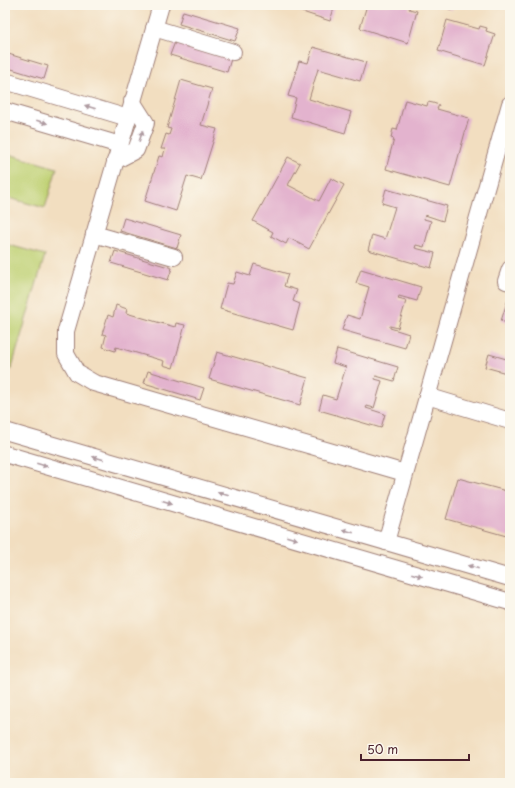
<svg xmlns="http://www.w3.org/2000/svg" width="515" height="788" font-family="'Playpen Sans',sans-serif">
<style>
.green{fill:#c0d174;stroke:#857850}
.building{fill:#e3b3ce}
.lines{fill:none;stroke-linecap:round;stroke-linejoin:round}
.minor-casing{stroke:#9e7e76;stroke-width:18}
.minor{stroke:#fff;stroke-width:16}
.oneway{fill:#ae9aa0}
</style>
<rect width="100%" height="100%" fill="#fbf7ec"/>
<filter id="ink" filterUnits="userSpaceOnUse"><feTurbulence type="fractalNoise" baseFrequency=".025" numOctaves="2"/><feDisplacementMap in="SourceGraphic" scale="8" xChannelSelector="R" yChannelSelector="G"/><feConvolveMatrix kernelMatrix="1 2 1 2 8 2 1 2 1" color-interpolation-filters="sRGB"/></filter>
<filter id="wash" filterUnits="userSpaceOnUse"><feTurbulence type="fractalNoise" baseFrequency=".012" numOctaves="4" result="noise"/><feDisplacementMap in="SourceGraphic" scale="16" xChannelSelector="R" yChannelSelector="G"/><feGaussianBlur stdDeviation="0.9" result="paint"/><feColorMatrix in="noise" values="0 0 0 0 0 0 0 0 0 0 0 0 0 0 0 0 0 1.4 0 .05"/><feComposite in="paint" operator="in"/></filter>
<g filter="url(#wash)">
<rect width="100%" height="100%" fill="#f2dec0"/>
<g class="green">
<path d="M5 153 57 168 45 208 5 197Z"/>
<path d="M5 244 45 255 11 370 5 369Z"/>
</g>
<g id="blocks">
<g class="building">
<path d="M281 5H335L330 21Z"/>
<path d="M367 5H397L402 6V5H406L410 6 409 9 417 11 408 43 360 28Z"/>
<path d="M439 5H454L452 10Z"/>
<path d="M183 11 240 28 235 41 179 24Z"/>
<path d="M447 20 479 29 480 26 487 28 486 31 495 34 485 65 438 51Z"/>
<path d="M175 42 231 59 227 72 170 55Z"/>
<path d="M313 47 366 62 360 81 318 69 309 99 351 112 345 133 291 117 296 98 288 96 299 61 308 63Z"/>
<path d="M5 53 48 66 44 79 5 67Z"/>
<path d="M181 80 212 89 201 125 217 129 201 180 187 176 176 211 145 201 159 156 163 157 165 149H161L166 134 169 135 171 129 167 128Z"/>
<path d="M405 100 427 106 428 102 433 103 439 105 437 109 469 118 450 187 386 169 394 139 391 138 392 133 393 129 397 130Z"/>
<path d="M288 157 300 163 288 185 319 201 331 178 344 185 309 249 289 238 286 244 271 236 273 232 253 221Z"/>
<path d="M386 189 447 206 443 221 425 215 424 219 431 221 424 247 416 245 415 248 435 253 431 268 368 250 372 235 385 239 395 207 382 203Z"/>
<path d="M124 218 181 235 177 248 120 231Z"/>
<path d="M115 251 172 268 168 280 111 263Z"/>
<path d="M254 264 288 274 284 286 297 290 293 301 300 304 293 330 220 309 227 283 233 284 237 272 250 276Z"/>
<path d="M361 269 421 287 417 301 399 296 398 299 406 301 398 328 390 326V328L409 334 405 348 342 330 347 315 360 319 369 287 356 283Z"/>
<path d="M508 299H510V324L501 321Z"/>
<path d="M116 305 127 309 126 313 157 322 175 327 176 323 185 325 173 368 163 365 164 361 116 347 115 351 103 347 106 335 102 334 108 315 113 317Z"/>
<path d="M337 349 398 367 394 381 376 376 375 379 382 381 374 408 367 406 366 408 385 414 381 428 319 410 323 395 336 399 346 367 333 363Z"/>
<path d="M217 352 308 378 300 405 209 379Z"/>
<path d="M489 354 510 360V374L485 367Z"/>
<path d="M148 371 204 388 200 400 144 383Z"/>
<path d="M458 478 510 492V537L446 519Z"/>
</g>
</g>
</g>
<g filter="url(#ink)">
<use href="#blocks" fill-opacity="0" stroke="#9e7e76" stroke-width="1"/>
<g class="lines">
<defs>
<g id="minor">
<path d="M161 5 66 331V354L77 373 94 383 405 473"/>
<path d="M154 28 233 52"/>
<path d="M5 81 128 118"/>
<path d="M5 111 120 145"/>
<path d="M115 161 136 150 146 123 132 101"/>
<path d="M94 234 174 257"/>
<path d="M510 269 506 281 510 282"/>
<path d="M427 396 510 421"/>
<path d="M5 431 510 578"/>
<path d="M5 454 510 602"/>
<path d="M386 542 510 104"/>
</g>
</defs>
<use href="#minor" class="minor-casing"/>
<use href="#minor" class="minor"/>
</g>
<defs><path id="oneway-solid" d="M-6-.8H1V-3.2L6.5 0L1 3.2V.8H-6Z"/></defs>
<g class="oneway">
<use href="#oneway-solid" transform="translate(90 107) rotate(-163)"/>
<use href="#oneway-solid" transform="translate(42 122) rotate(16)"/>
<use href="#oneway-solid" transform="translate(141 136) rotate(-71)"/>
<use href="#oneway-solid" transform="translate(98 458) rotate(-164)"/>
<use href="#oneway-solid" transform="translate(42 465) rotate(16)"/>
<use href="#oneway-solid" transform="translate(223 494) rotate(-164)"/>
<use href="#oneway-solid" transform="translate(167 502) rotate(16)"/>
<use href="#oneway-solid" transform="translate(348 531) rotate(-164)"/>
<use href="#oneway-solid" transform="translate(292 538) rotate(16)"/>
<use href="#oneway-solid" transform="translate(473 567) rotate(-164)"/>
<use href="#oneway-solid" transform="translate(417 575) rotate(16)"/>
</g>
</g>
<rect width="515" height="788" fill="none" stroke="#fbf7ec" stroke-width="20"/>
<path d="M361 754v6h108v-6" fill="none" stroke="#4a1f2b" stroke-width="2"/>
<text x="367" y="754" font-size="12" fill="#4a1f2b" stroke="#fbf7ec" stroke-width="3" paint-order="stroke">50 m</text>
</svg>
